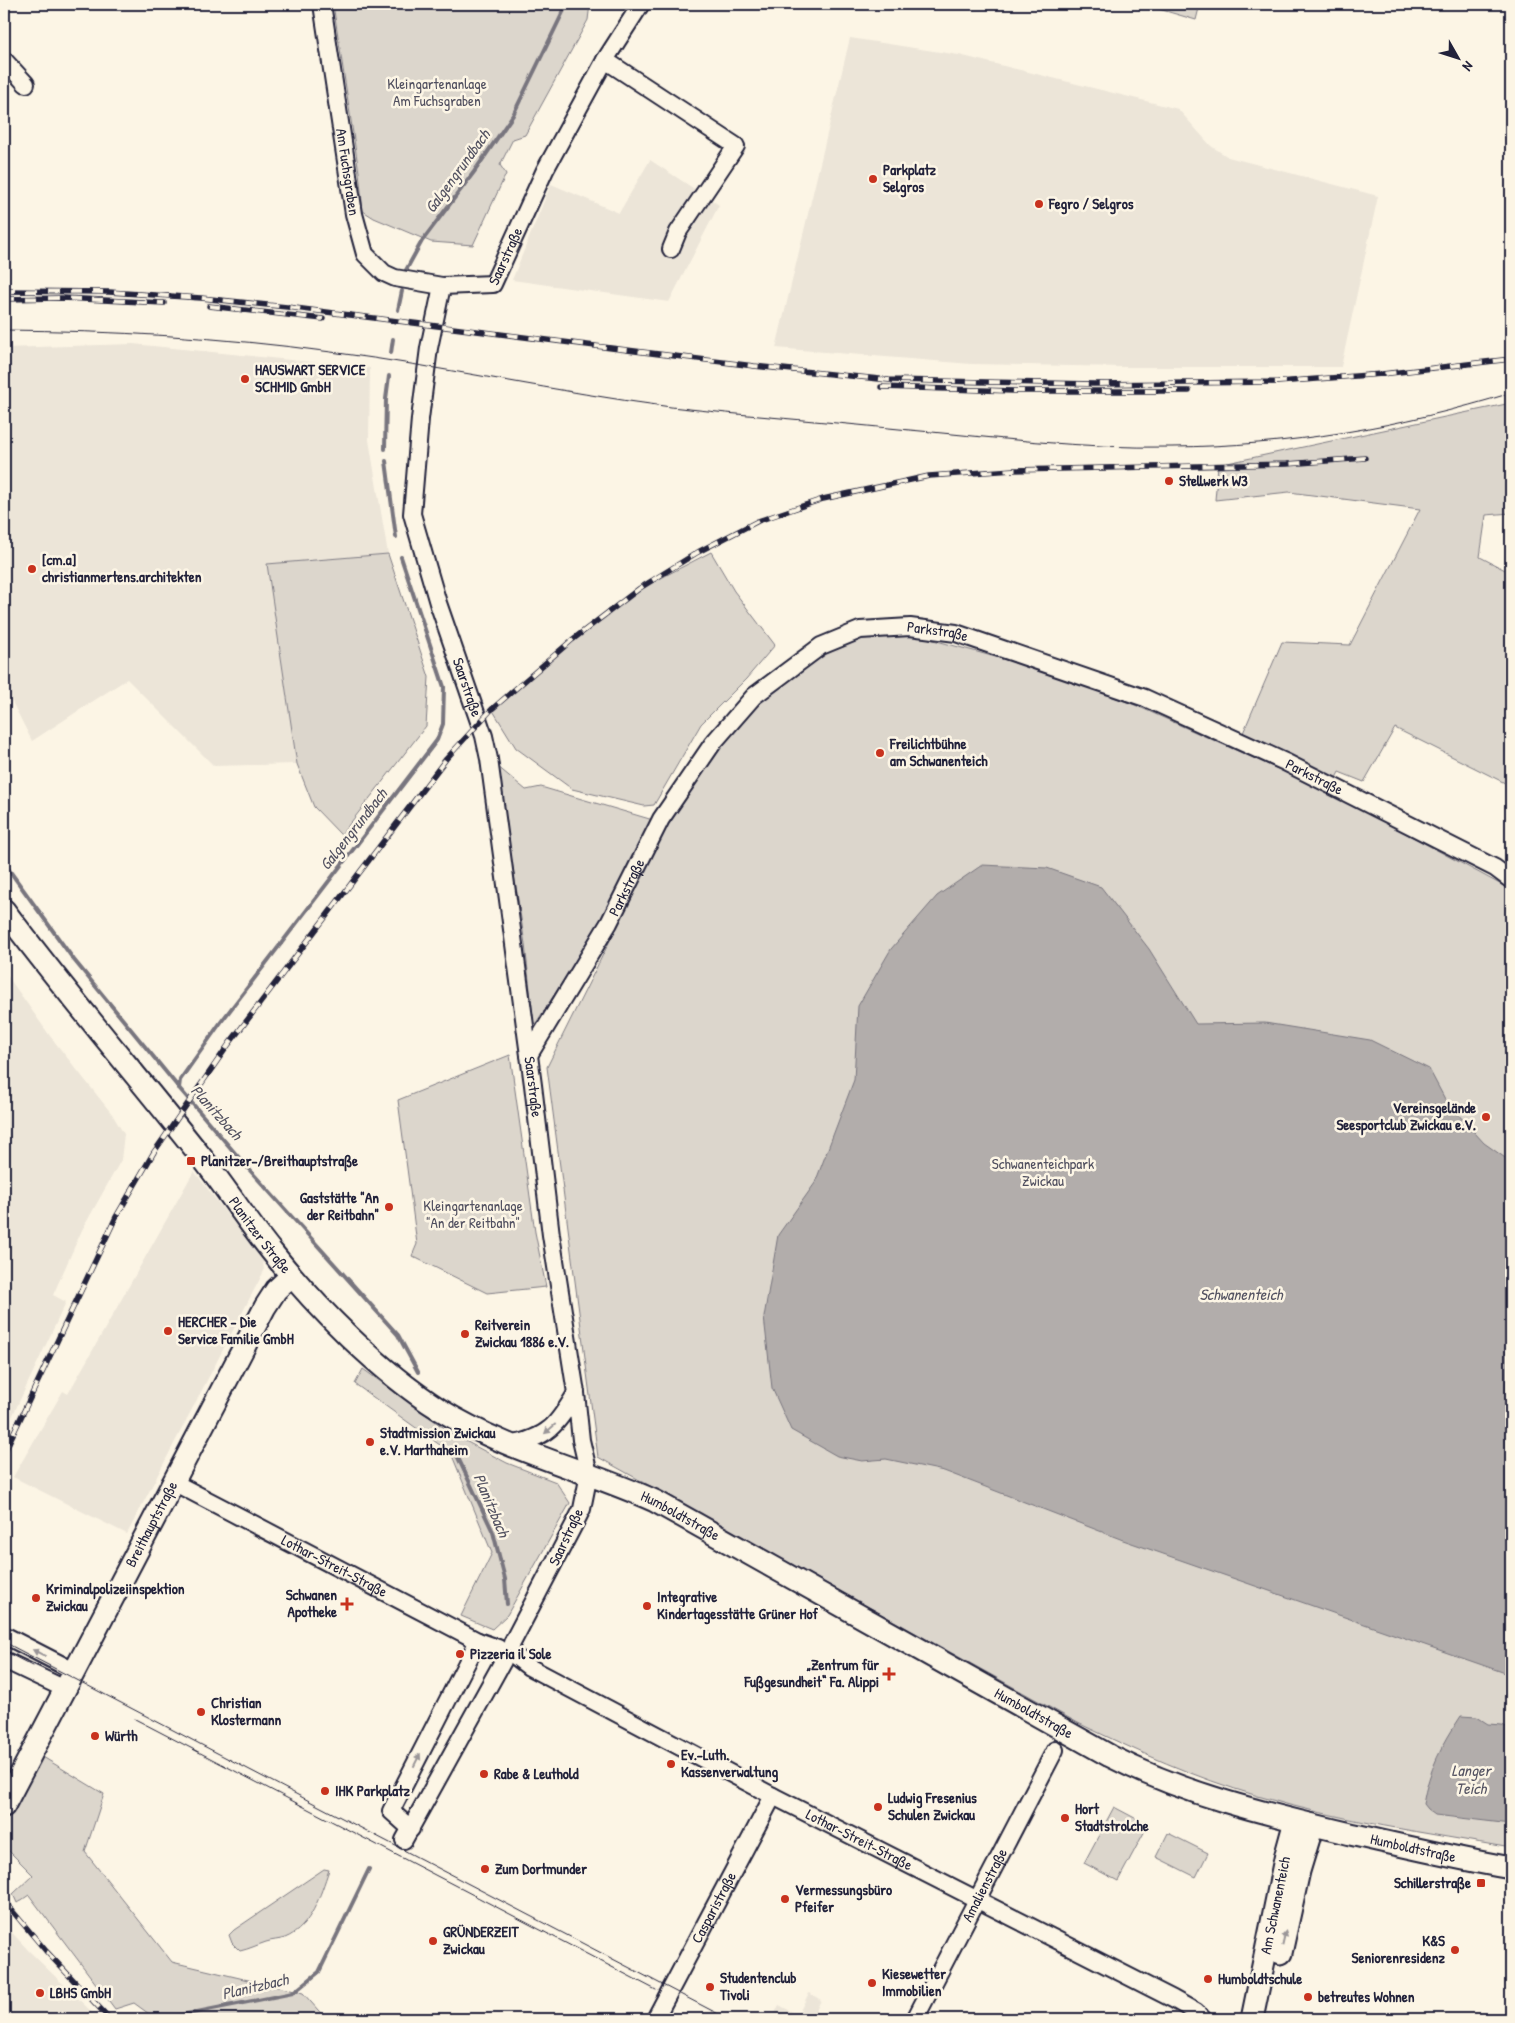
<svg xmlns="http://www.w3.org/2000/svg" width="1515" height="2023" font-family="'Patrick Hand',sans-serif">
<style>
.built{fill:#ece5d8}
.green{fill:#dcd6cc;stroke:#7f7c84}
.water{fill:#b2adab;stroke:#78757e}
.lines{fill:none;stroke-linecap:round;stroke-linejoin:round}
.stream{stroke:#78757e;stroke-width:4}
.minor-casing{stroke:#22223b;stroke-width:20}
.major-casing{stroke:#22223b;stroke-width:25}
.minor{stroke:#fcf5e5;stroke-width:16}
.major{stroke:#fcf5e5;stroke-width:21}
.tram{stroke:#22223b;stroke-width:1}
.rail-casing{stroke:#22223b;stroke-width:5.5}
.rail{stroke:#fcf5e5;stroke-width:4;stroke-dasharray:11;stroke-linecap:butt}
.oneway{fill:#9a9698}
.poi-dot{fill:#c8321e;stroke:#fcf5e5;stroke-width:2}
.labels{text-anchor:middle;stroke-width:5;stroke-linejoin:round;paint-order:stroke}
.park-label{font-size:15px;fill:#504f5f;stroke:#fcf5e5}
.poi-label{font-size:15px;font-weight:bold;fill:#22223b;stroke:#fcf5e5;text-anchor:start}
.street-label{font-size:15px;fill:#22223b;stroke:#fcf5e5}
.water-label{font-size:16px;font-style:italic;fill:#545362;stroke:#fcf5e5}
</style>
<rect width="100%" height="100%" fill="#fcf5e5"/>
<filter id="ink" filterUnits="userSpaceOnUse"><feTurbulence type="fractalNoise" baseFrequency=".02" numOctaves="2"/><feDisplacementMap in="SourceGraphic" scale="10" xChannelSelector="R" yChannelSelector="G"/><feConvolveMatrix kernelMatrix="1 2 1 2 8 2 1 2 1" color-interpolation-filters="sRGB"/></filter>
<g filter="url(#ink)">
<g class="built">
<path d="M850 38 959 55 1178 109 1211 146 1228 157 1378 196 1341 367H1124L971 364 776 348Z"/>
<path d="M650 160 719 205 669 302 512 280 551 184 619 213Z"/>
<path d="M133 344 370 368 369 440 388 554 267 564 297 764 214 766 127 679 32 741 4 686V348Z"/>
<path d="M4 971 50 1036 112 1114 124 1134 121 1160 82 1230 53 1295 66 1302 4 1434Z"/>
<path d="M194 1171 263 1261 264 1271 127 1534 13 1477 63 1391 68 1394Z"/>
<path d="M4 1924 29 1951 99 2019H4Z"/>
<path d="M809 1993 821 2000 813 2017 817 2019H772L779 2005 798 2015Z"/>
</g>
<g class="green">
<path d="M333 4H590L588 20 525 135 513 139 500 165 506 174 473 245 431 242 374 218 363 211 359 172Z"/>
<path d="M1142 4H1200L1196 20Z"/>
<path d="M1511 403V513L1486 515 1480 557 1511 573V786L1395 728 1364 782 1339 772 1335 780 1243 733 1282 642 1350 645 1420 509 1289 492 1215 500 1218 465Z"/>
<path d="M711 552 734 591 775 645 746 679 701 724 654 805 644 806 572 789 516 748 492 709 572 640 636 591Z"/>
<path d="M388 554 429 677 426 726 341 835 314 807 297 764 267 564Z"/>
<path d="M904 632 1043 670 1135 705 1329 792 1511 890V1848C1427 1833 1340 1821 1258 1796 1195 1778 1137 1751 1078 1723L598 1457 547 1067 672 816 751 703 810 657 871 634Z"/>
<path d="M497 766 526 790 541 787 653 820 602 921 534 1026 525 944Z"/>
<path d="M510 1055 535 1232 546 1287 487 1293 412 1256 417 1244 398 1100Z"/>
<path d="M363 1369 454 1435 507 1463 556 1482 570 1503 507 1615 492 1629 461 1616 492 1553 451 1453 355 1384Z"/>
<path d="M33 1751 104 1794 85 1852 172 1962 303 1993 326 2019H156L134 2003 115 2009 29 1895 17 1903 13 1894 33 1875 4 1846V1806Z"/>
<path d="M1114 1807 1148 1825 1118 1881 1084 1863Z"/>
<path d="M1168 1833 1208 1853 1196 1877 1156 1857Z"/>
<path d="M324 1869 329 1870C320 1895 312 1927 285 1938 279 1940 272 1940 266 1942 257 1945 249 1949 240 1951L232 1943 229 1935 234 1930Z"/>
</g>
<g class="water">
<path d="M982 865 1047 868 1101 887 1149 949 1196 1024 1265 1023 1370 1040 1429 1069 1446 1101 1484 1143 1511 1162V1675L1123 1540 944 1471 886 1459 862 1461 837 1456 791 1430 772 1388 764 1317 778 1235 815 1183 854 1080 858 1006 891 949 937 896Z"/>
<path d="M1461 1716 1477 1717 1488 1724 1502 1725 1511 1729V1824L1435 1815 1427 1809 1423 1804C1429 1769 1442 1745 1461 1716Z"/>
</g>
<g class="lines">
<g class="stream">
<path d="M405 272 422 241 474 172 513 115 567 4"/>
<path d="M398 310 402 291"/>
<path d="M391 353 393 339"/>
<path d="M385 449 386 399 389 376"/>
<path d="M386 461 396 537"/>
<path d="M4 863 74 960 179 1088 247 1167 398 1335 418 1372"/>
<path d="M179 1088 180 1080 221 1022 437 740 443 724 444 687 401 557"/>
<path d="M453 1447 493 1532 505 1579 507 1604"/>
<path d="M167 2018 293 1993 319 1972 369 1869"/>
</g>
<defs>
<g id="minor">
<path id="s1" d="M322 4 354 214 365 254 384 273 395 278 442 286 493 284 545 170 605 60 641 4"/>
<path d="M4 60 26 84"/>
<path d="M605 60 736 146 678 232 671 249"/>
<path id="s2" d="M442 286 429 348 420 419 412 514 438 603 484 736 489 759 533 1085 551 1235 576 1393 581 1440 589 1474 582 1509 578 1517 512 1643"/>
<path id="s3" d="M529 1055 609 923 661 819 713 743 754 696 821 646 860 630 910 627 956 633 1145 698 1285 762 1495 868 1511 880"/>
<path d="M509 1445C548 1438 557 1425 576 1393"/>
<path id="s4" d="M173 1482 478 1641 498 1648"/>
<path d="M4 1635 74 1671"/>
<path id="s5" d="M516 1657 529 1667 773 1796 1173 1999 1196 2012 1203 2019"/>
<path d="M4 1660 65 1689"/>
<path d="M411 1829 391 1811 478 1641"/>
<path d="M404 1840 503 1661"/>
<path id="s6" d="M655 2019 773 1796"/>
<path id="s7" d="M915 2019 1055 1750"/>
</g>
<g id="major">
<path id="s8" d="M4 910C66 993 134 1072 199 1154 224 1185 246 1220 272 1252 316 1307 379 1371 439 1409 506 1451 584 1469 655 1501L1110 1756C1188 1796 1271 1815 1355 1835 1407 1847 1459 1859 1511 1868"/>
<path id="s9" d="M4 1806 265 1307 276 1290 291 1276"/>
<path d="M1281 1953 1299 1871 1313 1825"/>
<path id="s10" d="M1252 2019 1286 1854 1295 1821"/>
</g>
</defs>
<use href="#minor" class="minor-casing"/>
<use href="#major" class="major-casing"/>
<use href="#minor" class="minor"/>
<use href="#major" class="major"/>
<g class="tram">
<path d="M4 330C113 331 223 337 331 352 445 367 557 392 671 407 746 416 823 421 899 429 990 437 1082 449 1173 447 1288 446 1401 427 1511 393"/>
<path d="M4 1642 728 2019"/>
<path d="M4 1651 33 1666"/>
<path d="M135 1719 656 1990"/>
</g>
<defs>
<g id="rail">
<path d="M4 291 109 292 201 298 287 307 754 366 889 380 1094 384 1278 382 1382 374 1511 359"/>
<path d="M4 299 62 298 164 303"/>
<path d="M209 306 323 319"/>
<path d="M881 387 1014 391H1189"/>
<path d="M4 1453 116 1217 154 1152 229 1044 446 759 492 709 572 640 640 588 698 552 758 521 823 499 929 476 1013 470 1287 464 1365 458"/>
<path d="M4 1901 46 1951 110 2019"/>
</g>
</defs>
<use href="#rail" class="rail-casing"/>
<use href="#rail" class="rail"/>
</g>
<defs><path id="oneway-solid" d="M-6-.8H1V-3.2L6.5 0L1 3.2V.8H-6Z" transform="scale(1.25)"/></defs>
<g class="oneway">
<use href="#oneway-solid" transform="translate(550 1429) rotate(139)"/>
<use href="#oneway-solid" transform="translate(39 1653) rotate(-153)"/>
<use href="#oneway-solid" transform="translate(417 1760) rotate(-63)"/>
<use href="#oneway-solid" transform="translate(1284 1938) rotate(-77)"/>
</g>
</g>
<g class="poi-dot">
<circle cx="873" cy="179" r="5"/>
<circle cx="1039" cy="204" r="5"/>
<circle cx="245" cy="379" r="5"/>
<circle cx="1169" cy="481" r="5"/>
<circle cx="32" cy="569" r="5"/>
<circle cx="880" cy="753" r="5"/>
<circle cx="1486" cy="1117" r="5"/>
<rect x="186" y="1156" width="10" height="10" rx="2.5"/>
<circle cx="389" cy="1207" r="5"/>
<circle cx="168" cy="1331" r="5"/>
<circle cx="465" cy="1334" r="5"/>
<circle cx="370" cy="1442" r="5"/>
<circle cx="36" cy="1598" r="5"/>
<path d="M344.5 1596.5h5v5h5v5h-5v5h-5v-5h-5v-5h5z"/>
<circle cx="647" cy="1606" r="5"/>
<circle cx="460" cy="1654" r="5"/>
<path d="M886.5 1666.5h5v5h5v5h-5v5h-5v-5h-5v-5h5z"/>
<circle cx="201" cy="1712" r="5"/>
<circle cx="95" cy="1736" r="5"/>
<circle cx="671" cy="1764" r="5"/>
<circle cx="484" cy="1774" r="5"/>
<circle cx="325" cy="1791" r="5"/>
<circle cx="878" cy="1807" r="5"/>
<circle cx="1065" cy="1818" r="5"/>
<circle cx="485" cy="1869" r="5"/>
<rect x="1476" y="1878" width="10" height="10" rx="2.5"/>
<circle cx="785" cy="1899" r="5"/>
<circle cx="433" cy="1941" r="5"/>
<circle cx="1455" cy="1950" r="5"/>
<circle cx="1208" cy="1979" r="5"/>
<circle cx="872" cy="1983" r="5"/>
<circle cx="710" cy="1987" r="5"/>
<circle cx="40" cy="1993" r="5"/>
<circle cx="1308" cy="1997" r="5"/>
</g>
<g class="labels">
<g class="park-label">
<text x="437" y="89">Kleingartenanlage<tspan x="437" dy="17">Am Fuchsgraben</tspan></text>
<text x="1043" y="1169">Schwanenteichpark<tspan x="1043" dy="17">Zwickau</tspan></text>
<text x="473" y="1211">Kleingartenanlage<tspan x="473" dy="17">"An der Reitbahn"</tspan></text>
</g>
<g class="poi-label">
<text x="883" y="175">Parkplatz<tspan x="883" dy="17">Selgros</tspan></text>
<text x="1049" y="209">Fegro / Selgros</text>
<text x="255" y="375">HAUSWART SERVICE<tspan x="255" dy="17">SCHMID GmbH</tspan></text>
<text x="1179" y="486">Stellwerk W3</text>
<text x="42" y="565">[cm.a]<tspan x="42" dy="17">christianmertens.architekten</tspan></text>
<text x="890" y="749">Freilichtbühne<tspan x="890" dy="17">am Schwanenteich</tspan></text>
<text x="1476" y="1113" text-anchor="end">Vereinsgelände<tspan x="1476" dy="17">Seesportclub Zwickau e.V.</tspan></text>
<text x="201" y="1166">Planitzer-/Breithauptstraße</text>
<text x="379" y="1203" text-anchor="end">Gaststätte "An<tspan x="379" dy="17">der Reitbahn"</tspan></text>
<text x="178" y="1327">HERCHER - Die<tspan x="178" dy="17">Service Familie GmbH</tspan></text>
<text x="475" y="1330">Reitverein<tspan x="475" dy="17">Zwickau 1886 e.V.</tspan></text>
<text x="380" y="1438">Stadtmission Zwickau<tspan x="380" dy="17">e.V. Marthaheim</tspan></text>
<text x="46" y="1594">Kriminalpolizeiinspektion<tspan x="46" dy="17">Zwickau</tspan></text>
<text x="337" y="1600" text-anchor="end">Schwanen<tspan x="337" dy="17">Apotheke</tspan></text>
<text x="657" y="1602">Integrative<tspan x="657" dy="17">Kindertagesstätte Grüner Hof</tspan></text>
<text x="470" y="1659">Pizzeria il Sole</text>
<text x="879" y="1670" text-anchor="end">„Zentrum für<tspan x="879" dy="17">Fußgesundheit“ Fa. Alippi</tspan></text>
<text x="211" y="1708">Christian<tspan x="211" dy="17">Klostermann</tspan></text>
<text x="105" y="1741">Würth</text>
<text x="681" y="1760">Ev.-Luth.<tspan x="681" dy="17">Kassenverwaltung</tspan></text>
<text x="494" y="1779">Rabe &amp; Leuthold</text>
<text x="335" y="1796">IHK Parkplatz</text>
<text x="888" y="1803">Ludwig Fresenius<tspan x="888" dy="17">Schulen Zwickau</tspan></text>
<text x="1075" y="1814">Hort<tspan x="1075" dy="17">Stadtstrolche</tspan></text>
<text x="495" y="1874">Zum Dortmunder</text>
<text x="1471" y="1888" text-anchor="end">Schillerstraße</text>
<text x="795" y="1895">Vermessungsbüro<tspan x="795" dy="17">Pfeifer</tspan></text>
<text x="443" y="1937">GRÜNDERZEIT<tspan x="443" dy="17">Zwickau</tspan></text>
<text x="1445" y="1946" text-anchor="end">K&amp;S<tspan x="1445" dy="17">Seniorenresidenz</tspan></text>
<text x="882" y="1979">Kiesewetter<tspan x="882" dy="17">Immobilien</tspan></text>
<text x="720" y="1983">Studentenclub<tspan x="720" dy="17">Tivoli</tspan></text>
<text x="1218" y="1984">Humboldtschule</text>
<text x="50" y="1998">LBHS GmbH</text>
<text x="1318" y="2002">betreutes Wohnen</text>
</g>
<g class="street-label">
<text dy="5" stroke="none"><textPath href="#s1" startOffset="170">Am Fuchsgraben</textPath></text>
<text dy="5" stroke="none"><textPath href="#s1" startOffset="422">Saarstraße</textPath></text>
<text dy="5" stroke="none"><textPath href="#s3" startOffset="629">Parkstraße</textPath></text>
<text dy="5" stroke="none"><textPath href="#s2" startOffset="412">Saarstraße</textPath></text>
<text dy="5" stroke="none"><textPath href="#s3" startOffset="1034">Parkstraße</textPath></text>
<text dy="5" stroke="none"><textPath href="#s3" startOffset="194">Parkstraße</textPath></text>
<text dy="5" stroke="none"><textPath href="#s2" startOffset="818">Saarstraße</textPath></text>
<text dy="5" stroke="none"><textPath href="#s8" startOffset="414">Planitzer Straße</textPath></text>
<text dy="5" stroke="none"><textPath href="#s8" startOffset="929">Humboldtstraße</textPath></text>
<text dy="5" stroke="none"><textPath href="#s9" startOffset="318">Breithauptstraße</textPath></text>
<text transform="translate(566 1537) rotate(-65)" y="5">Saarstraße</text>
<text dy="5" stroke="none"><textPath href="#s4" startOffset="182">Lothar-Streit-Straße</textPath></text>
<text dy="5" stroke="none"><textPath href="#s8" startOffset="1334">Humboldtstraße</textPath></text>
<text dy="5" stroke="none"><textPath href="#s5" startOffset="389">Lothar-Streit-Straße</textPath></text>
<text dy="5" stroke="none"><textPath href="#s8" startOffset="1739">Humboldtstraße</textPath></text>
<text dy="5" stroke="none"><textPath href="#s7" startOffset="151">Amalienstraße</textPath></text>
<text dy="5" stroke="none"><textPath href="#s10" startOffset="116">Am Schwanenteich</textPath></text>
<text dy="5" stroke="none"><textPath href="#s6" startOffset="126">Casparistraße</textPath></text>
</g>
<g class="water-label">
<text transform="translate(457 171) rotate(-54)" y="6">Galgengrundbach</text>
<text transform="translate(353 829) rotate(-52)" y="6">Galgengrundbach</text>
<text transform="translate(217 1112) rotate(48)" y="6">Planitzbach</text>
<text x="1241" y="1300">Schwanenteich</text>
<text transform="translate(492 1505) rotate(67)" y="6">Planitzbach</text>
<text x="1471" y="1776">Langer<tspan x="1471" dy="18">Teich</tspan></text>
<text transform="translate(255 1986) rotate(-13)" y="6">Planitzbach</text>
</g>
</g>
<rect width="1515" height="2023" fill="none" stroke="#fcf5e5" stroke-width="20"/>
<rect x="10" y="10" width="1495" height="2003" fill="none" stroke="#22223b" stroke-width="2" filter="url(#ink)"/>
<g transform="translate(1458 58) rotate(129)" stroke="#fcf5e5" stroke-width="4" paint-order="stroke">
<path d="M0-4L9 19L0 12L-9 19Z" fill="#22223b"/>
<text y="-8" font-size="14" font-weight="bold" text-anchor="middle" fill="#22223b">N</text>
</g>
</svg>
